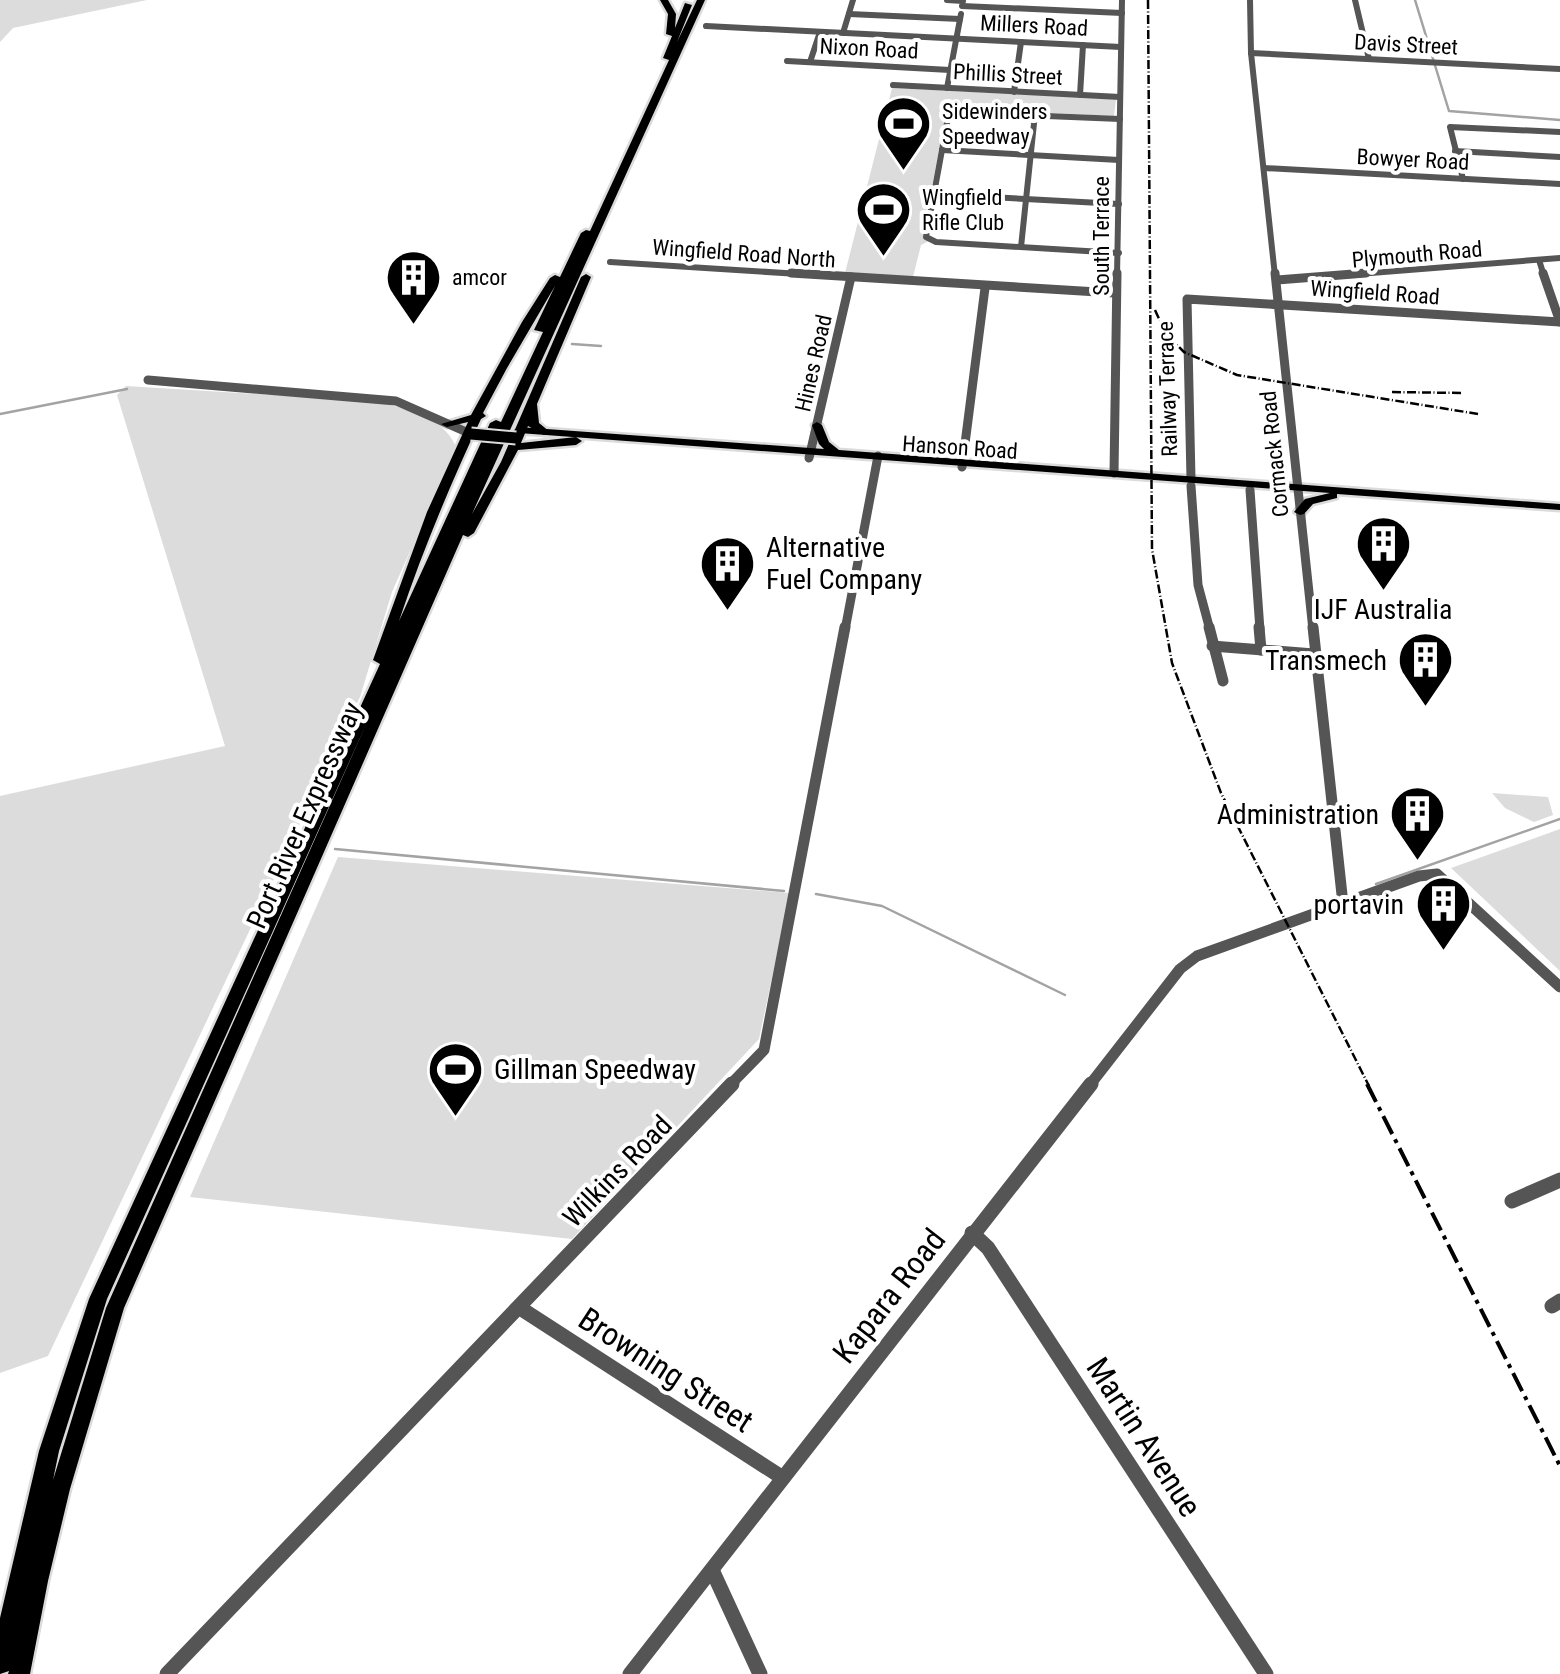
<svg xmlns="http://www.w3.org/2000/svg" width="1560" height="1674" font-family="'Roboto Condensed',sans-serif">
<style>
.green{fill:#dcdcdc}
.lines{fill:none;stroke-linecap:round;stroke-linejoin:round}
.stream{stroke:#a3a3a3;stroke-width:2.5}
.major-casing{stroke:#dbdbdb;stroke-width:5}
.highway-casing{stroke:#dbdbdb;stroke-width:5}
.minor-far3{stroke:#555;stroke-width:6}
.minor-far2{stroke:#555;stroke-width:9}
.minor-far1{stroke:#555;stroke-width:11}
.minor{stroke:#555;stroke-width:15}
.major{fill:#000;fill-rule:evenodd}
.highway{fill:#000;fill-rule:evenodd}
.rail-far1{stroke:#000;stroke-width:2.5;stroke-dasharray:9 2.5 1 2.5;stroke-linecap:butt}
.rail{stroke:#000;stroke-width:4;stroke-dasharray:20 6 4 6;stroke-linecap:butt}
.major-bridge-casing{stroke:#dbdbdb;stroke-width:15;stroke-linecap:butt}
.major-bridge{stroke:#000;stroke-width:11}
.labels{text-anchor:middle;stroke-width:8;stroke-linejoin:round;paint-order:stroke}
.far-street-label{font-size:22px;fill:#000;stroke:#fff}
.far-poi-label{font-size:22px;fill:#000;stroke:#fff;text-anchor:start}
.poi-label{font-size:28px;fill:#000;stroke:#fff;text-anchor:end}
.street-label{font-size:28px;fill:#000;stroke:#fff}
.near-street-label{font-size:32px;fill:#000;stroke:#fff}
</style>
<rect width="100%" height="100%" fill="#fff"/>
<g class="green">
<path d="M0 0H147L13 28 0 42Z"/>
<path d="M892 88 1116 99 1114 116 947 108 923 233 929 241 921 245 912 281 845 273Z"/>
<path d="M126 386 372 401C402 407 443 415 456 447L392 592 360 697 48 1356 0 1373V796L225 746 117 395Z"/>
<path d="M1492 793 1548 797 1553 815 1534 822 1505 808Z"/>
<path d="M1560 829V971L1451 868Z"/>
<path d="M338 857 790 893 759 1039 572 1239 190 1197Z"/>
</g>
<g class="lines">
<g class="stream">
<path d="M1415 0 1449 111 1560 120"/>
<path d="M572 344 601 346"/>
<path d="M0 414 127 389"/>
<path d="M335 849 784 891"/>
<path d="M1376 884 1560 819"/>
<path d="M816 894 882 906 1065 995"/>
</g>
<defs>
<path id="major" d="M817 422 822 425 829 442 839 450 1560 504V510L1337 494V498L1313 504 1304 514 1300 515 1294 512 1305 499 1330 493 519 433 514 430 519 427 824 449 819 444 812 425Z"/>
<path id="highway" d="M660 0H668L676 14 675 28 685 3 692 5 677 42 697 0H705L472 514 501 462 581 277 586 274 591 277 537 404 539 423 550 432 544 435 528 426 521 443 576 437 582 441 576 445 518 450 474 533 468 537 463 535 124 1308 70 1489 48 1581 30 1674H8L9 1671 0 1674V1618L39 1451 89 1299 380 664 373 660 427 512 468 422 447 427 441 424 471 415 522 322 550 278 555 275 560 277 581 233 586 230 590 231 669 60 663 58 672 36 666 34 668 14ZM555 286 534 330 543 332 501 422 496 420 490 423 399 621C422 552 450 485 481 419L486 416 483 413 507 368ZM368 720 106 1308 53 1480 59 1451 107 1299Z"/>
</defs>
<use href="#major" class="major-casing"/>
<use href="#highway" class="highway-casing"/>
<g class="minor-far3">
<path d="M947 0 963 1"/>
<path d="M1250 0 1251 53 1275 276"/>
<path d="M1355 0 1369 59"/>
<path d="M962 6 1122 13"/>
<path d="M849 14 960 19"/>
<path d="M706 26 1121 47"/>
<path d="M843 33 853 0"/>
<path d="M1251 53 1560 69"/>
<path d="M787 61 950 70"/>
<path d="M810 62 820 32"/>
<path d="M893 85 1120 97"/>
<path d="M947 88 961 14"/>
<path d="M1014 92 1021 42"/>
<path d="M1080 95 1083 45"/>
<path d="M942 150 1119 160"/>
<path d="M1455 151 1560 157"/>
<path d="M1264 168 1560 184"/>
<path d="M1463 179 1450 127 1560 132"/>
<path d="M934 194 1119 204"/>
<path d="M1021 247 1035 114"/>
<path d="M1119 253 936 242 926 237 949 112 1120 119"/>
<path d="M1539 260 1544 276"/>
<path d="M610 262 831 276"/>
<path d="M1117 276 1122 0"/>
<path d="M1333 276 1560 258"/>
</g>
<g class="minor-far2">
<path d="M791 273 1114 293"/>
<path d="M1275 273 1313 630"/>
<path d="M1543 273 1560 322"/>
<path d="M1277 280 1366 273"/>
<path d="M148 380 396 401 471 434"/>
<path d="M809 458 851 277"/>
<path d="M962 467 985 288"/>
<path d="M1114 473 1117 273"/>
<path d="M1191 479 1187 299 1560 322"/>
<path d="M1191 486 1198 585 1210 630"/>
<path d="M1250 490 1260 630"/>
<path d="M845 630 878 456"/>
</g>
<g class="minor-far1">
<path d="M1209 627 1223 681"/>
<path d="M1259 627 1261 650"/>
<path d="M1313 627 1343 904"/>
<path d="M1212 646 1314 654"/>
<path d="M729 1086 764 1050 845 627"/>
<path d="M1089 1086 1180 969 1197 956 1419 876 1437 874 1560 987"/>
</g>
<g class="minor">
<path d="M1512 1201 1560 1180"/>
<path d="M972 1233 988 1248 1266 1674"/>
<path d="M1552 1306 1560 1301"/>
<path d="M520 1308 783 1478"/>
<path d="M712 1570 760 1674"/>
<path d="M167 1674 732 1084"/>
<path d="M630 1674 1091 1084"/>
</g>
<use href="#major" class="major"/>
<use href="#highway" class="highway"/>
<g class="rail-far1">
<path d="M1148 0 1152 549 1172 663 1221 793 1369 1086"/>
<path d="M1155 310 1166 334 1184 352 1237 375 1478 414"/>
<path d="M1392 392 1461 393"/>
</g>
<path class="rail" d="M1367 1084 1560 1466"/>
<defs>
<path id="major-bridge" d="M471 434 516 438"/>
</defs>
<use href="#major-bridge" class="major-bridge-casing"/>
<use href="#major-bridge" class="major-bridge"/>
</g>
<defs>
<symbol id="stadium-pin" viewBox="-11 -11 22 30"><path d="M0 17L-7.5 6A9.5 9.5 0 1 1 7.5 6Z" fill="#000" stroke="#fff"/><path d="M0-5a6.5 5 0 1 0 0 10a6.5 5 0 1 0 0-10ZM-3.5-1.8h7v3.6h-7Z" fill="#fff"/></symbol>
<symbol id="building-pin" viewBox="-11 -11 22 30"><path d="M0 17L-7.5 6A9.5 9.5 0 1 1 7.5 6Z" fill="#000" stroke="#fff"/><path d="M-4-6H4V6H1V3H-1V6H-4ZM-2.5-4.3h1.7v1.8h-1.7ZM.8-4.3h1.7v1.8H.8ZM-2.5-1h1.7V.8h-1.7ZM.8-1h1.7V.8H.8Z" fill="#fff"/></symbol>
</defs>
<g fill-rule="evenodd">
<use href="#stadium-pin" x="872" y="92" width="63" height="86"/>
<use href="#stadium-pin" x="852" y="178" width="63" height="86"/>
<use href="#building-pin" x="382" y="246" width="63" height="86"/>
<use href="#building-pin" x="1352" y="512" width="63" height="86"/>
<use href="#building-pin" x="696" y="532" width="63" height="86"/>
<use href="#building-pin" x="1394" y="628" width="63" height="86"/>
<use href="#building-pin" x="1386" y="782" width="63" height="86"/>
<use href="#building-pin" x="1412" y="872" width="63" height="86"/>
<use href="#stadium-pin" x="424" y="1038" width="63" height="86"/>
</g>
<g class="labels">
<g class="far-street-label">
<text transform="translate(1034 25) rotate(3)" y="8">Millers Road</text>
<text transform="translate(1406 44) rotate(3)" y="8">Davis Street</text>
<text transform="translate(869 48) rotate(3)" y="8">Nixon Road</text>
<text transform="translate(1008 74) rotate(3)" y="8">Phillis Street</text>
<text transform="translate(1413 159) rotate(3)" y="8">Bowyer Road</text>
<text transform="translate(1101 236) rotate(-90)" y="8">South Terrace</text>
<text transform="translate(744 253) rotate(4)" y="8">Wingfield Road North</text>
<text transform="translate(1417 254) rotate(-5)" y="8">Plymouth Road</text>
<text transform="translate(1375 292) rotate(4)" y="8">Wingfield Road</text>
<text transform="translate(813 363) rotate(-77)" y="8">Hines Road</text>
<text transform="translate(1167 389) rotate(-92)" y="8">Railway Terrace</text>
<text transform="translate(960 447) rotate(4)" y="8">Hanson Road</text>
<text transform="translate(1274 454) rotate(-96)" y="8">Cormack Road</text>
</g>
<g class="far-poi-label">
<text x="942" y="119">Sidewinders<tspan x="942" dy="25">Speedway</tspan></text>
<text x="922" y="205">Wingfield<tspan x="922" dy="25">Rifle Club</tspan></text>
<text x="452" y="285">amcor</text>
</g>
<g class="poi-label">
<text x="766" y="557" text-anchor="start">Alternative<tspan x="766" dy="32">Fuel Company</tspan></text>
<text x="1383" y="619" text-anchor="middle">IJF Australia</text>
<text x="1387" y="670">Transmech</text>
<text x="1379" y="824">Administration</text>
<text x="1404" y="914">portavin</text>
<text x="494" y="1079" text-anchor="start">Gillman Speedway</text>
</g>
<g class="street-label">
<text transform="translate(304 815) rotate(-66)" y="10">Port River Expressway</text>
<text transform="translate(617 1171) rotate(-46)" y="10">Wilkins Road</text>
</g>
<g class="near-street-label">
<text transform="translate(889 1296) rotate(-52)" y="11">Kapara Road</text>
<text transform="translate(666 1370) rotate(33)" y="11">Browning Street</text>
<text transform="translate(1144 1437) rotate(57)" y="11">Martin Avenue</text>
</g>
</g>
</svg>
